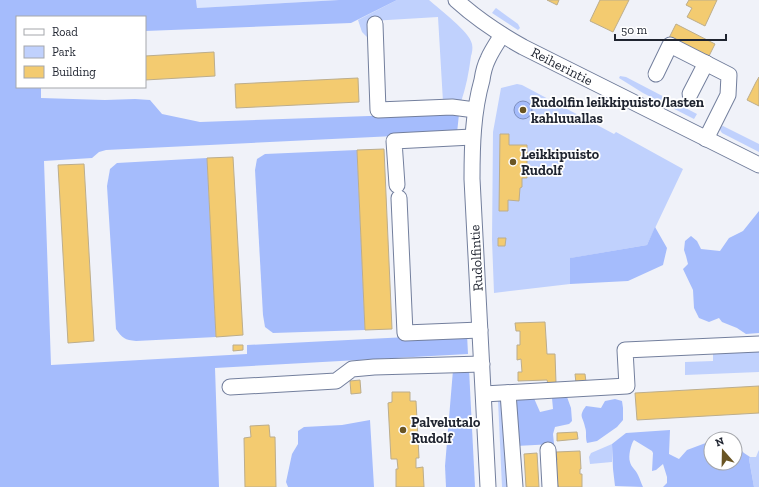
<svg xmlns="http://www.w3.org/2000/svg" width="759" height="487" font-family="'Zilla Slab',serif">
<style>
.built{fill:#dce6fe}
.green{fill:#c0d1fd}
.forest{fill:#a5bcfc}
.water{fill:#a4bbfb;stroke:#7c8ebe}
.building{fill:#f3cb70;stroke:#bcad8c}
.lines{fill:none;stroke-linecap:round;stroke-linejoin:round}
.minor-casing{stroke:#737f9d;stroke-width:17}
.minor{stroke:#fff;stroke-width:15}
.poi-dot{fill:#6a5524;stroke:#fff;stroke-width:1.5}
.labels{text-anchor:middle;stroke-width:3.5;stroke-linejoin:round;paint-order:stroke}
.street-label{font-size:14px;fill:#1f2430;stroke:#fff}
.poi-label{font-size:14px;font-weight:bold;fill:#1f2430;stroke:#fff;text-anchor:start}
</style>
<rect width="100%" height="100%" fill="#f0f2f9"/>
<path class="built" d="M196 0H339L197 8Z"/>
<g class="green">
<path d="M397 0H429C439 9 470 32 472 44 473 48 472 53 471 56 469 72 466 87 461 102H443L438 17 371 21 373 36 367 37 362 32 358 20Z"/>
<path d="M496 8 518 24 520 28 518 30 492 13 495 9Z"/>
<path d="M620 76 626 77 697 114 694 119 643 93 619 78Z"/>
<path d="M517 84 522 85 614 134 616 132 683 169 647 245 571 258 570 284 494 293 492 240 493 132 501 88Z"/>
<path d="M723 126 759 144V152L722 133 720 130V127Z"/>
<path d="M759 348V372L685 375V362L713 361V353Z"/>
<path d="M498 400H502L511 487H502Z"/>
<path d="M612 444V462L590 464 589 457 591 453Z"/>
<path d="M759 450V487H754L749 459 750 457H756L758 452Z"/>
</g>
<g class="forest">
<path d="M0 0H196L197 8 339 0H397L351 23 145 31V17H17V87H41V98L105 100 135 99 150 100 162 114 200 122 369 116 444 114H459L457 133 106 150 99 152 92 158 44 161 51 365 247 354V345L467 334 468 354 215 368 219 487H0Z"/>
<path d="M357 150 365 330 273 333 265 327 263 315 255 170 257 159 265 154Z"/>
<path d="M207 158 216 337 136 341C125 340 122 338 116 329L107 186 110 169 117 163Z"/>
<path d="M759 211V333L746 334 737 328 722 322 719 318 709 322 699 318 694 308 693 290 683 269 688 264 686 256 684 250 685 241 691 236 697 241 701 249 720 251 729 238 743 231Z"/>
<path d="M655 227 667 248 663 265 628 281 570 284V258L647 245Z"/>
<path d="M469 369 475 487H446L445 466 453 370Z"/>
<path d="M522 396H533L540 412 553 409 552 398 567 397 571 408 572 421 569 424 555 427 553 434 554 444 516 446V402Z"/>
<path d="M615 399 622 401 623 408V420L617 427 597 441 587 443C585 437 587 432 585 427 583 416 578 417 586 406L601 408 605 401Z"/>
<path d="M370 420 374 487H288L286 482 292 454 298 444V431L304 427 342 425Z"/>
<path d="M670 430 669 454 679 459 687 450 711 441V463H735V444L744 453 750 457 749 459 754 487H663L667 483V477L663 464 656 470 652 471 653 453 652 451 634 440C631 444 628 456 630 462 631 467 636 470 638 475 640 479 641 483 643 487L615 486 613 469 612 444 626 433Z"/>
</g>
<circle class="water" cx="523" cy="110" r="9"/>
<g class="building">
<path d="M547 0H559L557 5Z"/>
<path d="M600 0H629L613 32 590 21Z"/>
<path d="M689 0H717L705 26 687 17 692 8 686 5Z"/>
<path d="M676 24 715 44 708 58 669 38Z"/>
<path d="M214 52 215 76 145 80V56Z"/>
<path d="M759 77V106L747 100 756 82Z"/>
<path d="M358 78 359 102 236 108 235 84Z"/>
<path d="M500 134H509V145H527V178H522V187L520 188 519 201 508 200V211H499Z"/>
<path d="M384 149 392 329 365 330 357 150Z"/>
<path d="M233 157 243 335 216 337 207 158Z"/>
<path d="M84 164 94 341 68 343 58 165Z"/>
<path d="M498 238H506L505 246H498Z"/>
<path d="M545 322 547 354H555L556 383 548 384 547 380 518 381V372H522L521 359 517 360V345H520V331H516L515 323Z"/>
<path d="M233 345H243V350L233 351Z"/>
<path d="M575 374H585L586 382 576 383Z"/>
<path d="M360 380 361 393 351 394 350 381Z"/>
<path d="M759 386V413L637 420 635 393Z"/>
<path d="M392 392H410V401H416L419 458H416V468L423 467 424 487H396V469H398L397 459H391L388 403 392 402Z"/>
<path d="M269 425 270 437H275L276 487H245L244 438 251 437 250 426Z"/>
<path d="M577 432 578 439 557 441V433Z"/>
<path d="M580 451 581 469H580V474H582V487H558V485H555L554 461 557 460 556 452Z"/>
<path d="M537 453 539 487H526L524 454Z"/>
</g>
<g class="lines">
<defs>
<g id="minor">
<path d="M456 0C478 20 498 33 523 47L759 165"/>
<path d="M375 24 378 110 452 107 475 110"/>
<path d="M656 74 670 45 729 75 728 95 706 139"/>
<path d="M690 94 706 63"/>
<path d="M397 185 394 141 472 137"/>
<path d="M399 198 405 333 480 330"/>
<path d="M230 387 336 381 352 369 374 367 482 364"/>
<path d="M508 393 515 487"/>
<path d="M484 394 627 386 625 350 759 344"/>
<path d="M548 450 550 487"/>
<path d="M488 487 472 179C472 145 473 112 482 80 483 73 485 65 488 59 492 50 497 43 502 35"/>
</g>
</defs>
<use href="#minor" class="minor-casing"/>
<use href="#minor" class="minor"/>
</g>
<g class="poi-dot">
<circle cx="523" cy="110" r="4"/>
<circle cx="513" cy="162" r="4"/>
<circle cx="403" cy="430" r="4"/>
</g>
<g class="labels">
<g class="street-label">
<text transform="translate(562 66) rotate(27)" y="5">Reiherintie</text>
<text transform="translate(476 258) rotate(-93)" y="5">Rudolfintie</text>
</g>
<g class="poi-label">
<text x="531" y="107">Rudolfin leikkipuisto/lasten<tspan x="531" dy="16">kahluuallas</tspan></text>
<text x="521" y="159">Leikkipuisto<tspan x="521" dy="16">Rudolf</tspan></text>
<text x="411" y="427">Palvelutalo<tspan x="411" dy="16">Rudolf</tspan></text>
</g>
</g>
<rect x="16" y="16" width="130" height="72" fill="#ffffff" stroke="#a5a7ac"/>
<rect x="24" y="29" width="20" height="6" fill="#ffffff" stroke="#a5a7ac"/>
<text x="52" y="36" font-size="12" fill="#1f2430">Road</text>
<rect x="24" y="46" width="20" height="12" fill="#c0d1fd" stroke="#a5a7ac"/>
<text x="52" y="56" font-size="12" fill="#1f2430">Park</text>
<rect x="24" y="66" width="20" height="12" fill="#f3cb70" stroke="#a5a7ac"/>
<text x="52" y="76" font-size="12" fill="#1f2430">Building</text>
<g transform="translate(723 451) rotate(340)"><circle r="19" fill="#ffffff" stroke="#a5a7ac"/>
<path d="M0-3L7 15L0 10L-7 15Z" fill="#6a5524"/>
<text y="-6" font-size="11" font-weight="bold" text-anchor="middle" fill="#1f2430">N</text>
</g>
<path d="M615 34v6h111v-6" fill="none" stroke="#1f2430" stroke-width="2"/>
<text x="621" y="34" font-size="12" fill="#1f2430" stroke="#ffffff" stroke-width="3" paint-order="stroke">50 m</text>
</svg>
